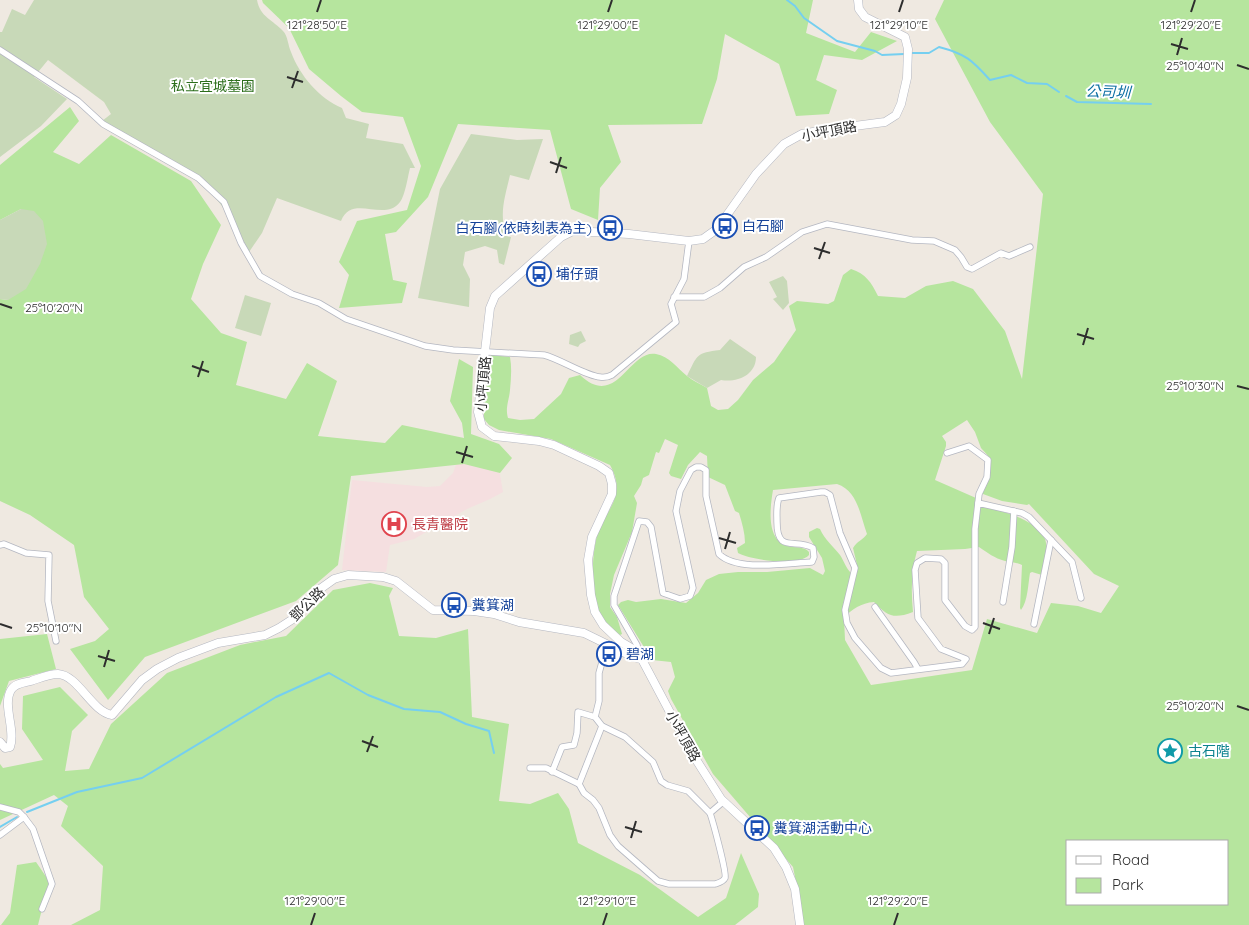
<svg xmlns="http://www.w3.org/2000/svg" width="1249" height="925" font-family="Quicksand,'Noto Sans TC',sans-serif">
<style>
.medical{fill:#f5dfe0}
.green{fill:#b6e59e;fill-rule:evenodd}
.cemetery{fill:#c8d9b8}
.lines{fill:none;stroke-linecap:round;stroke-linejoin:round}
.stream{stroke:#75cff0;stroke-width:2}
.street-casing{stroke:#b4b7c1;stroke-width:7}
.secondary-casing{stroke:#b4b7c1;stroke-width:9}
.street{stroke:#fff;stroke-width:5.5}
.secondary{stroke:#fff;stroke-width:8}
.ticks{fill:none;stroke:#2e2e2e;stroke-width:2}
.labels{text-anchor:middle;stroke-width:4;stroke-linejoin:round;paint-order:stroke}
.park-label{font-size:14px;fill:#2c6e1b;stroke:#fff}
.street-label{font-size:14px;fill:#2e2e2e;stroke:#fff}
.transit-label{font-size:14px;fill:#164399;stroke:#fff;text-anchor:start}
.health-label{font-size:14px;fill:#be3a42;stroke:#fff;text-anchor:start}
.culture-label{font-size:14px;fill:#0d838f;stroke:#fff;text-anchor:start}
.water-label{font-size:15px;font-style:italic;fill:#0d6fa3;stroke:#fff}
.ticks-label{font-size:12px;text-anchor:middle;fill:#2e2e2e;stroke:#fff;stroke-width:4;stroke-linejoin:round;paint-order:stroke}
</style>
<rect width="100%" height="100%" fill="#efe9e1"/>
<path class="medical" d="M459 457 498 463 503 492 490 499 467 509 414 539 390 545 386 572 342 570 352 480 427 487 440 486 453 473Z"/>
<g class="green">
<path d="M262 0H813L806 33 855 52 871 32 897 41 862 60 824 55 816 80 837 90 829 114 796 116 779 64 725 34 717 79 702 124 608 125 621 162 600 188 598 220 571 209 550 130 458 124 428 197 396 232 385 234 393 280 407 283 402 303 339 308 349 275 339 262 357 221 407 210 421 166 403 117 362 112 341 96 309 69 289 28 263 3Z"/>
<path d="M944 0H1249V925H803L800 902 793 867 713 774 671 699 668 691 675 677 671 662 652 660 618 605 621 602 628 600 636 602 661 599 686 603 698 593 706 580 719 574 738 572H767L810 568 823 575 825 571 822 558 809 537V532L817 528 820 529C825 540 833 546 840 555 844 561 846 568 851 573L858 569 853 548C857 541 863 540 867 534 860 515 858 491 837 484L773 490C770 508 766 539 787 546 794 548 804 546 809 552V555C798 567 751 560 738 553L737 548 745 543C745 533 742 523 739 513L735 511 725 485 708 477 707 456 700 452 688 465 681 479 671 476 669 473 678 445 665 439 659 453 656 452 649 475 643 478 641 485 634 496 637 503 632 532 614 575 610 594V607L617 617 622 634 620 635C614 631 608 626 603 620 591 601 591 562 596 540 602 511 629 499 610 465L551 439 499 430 489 425 484 419V406L491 355 510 357C512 368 511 379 510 390 509 401 505 408 508 418L520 420 534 419 561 394 569 378 580 375C617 410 629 349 656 354 669 356 677 368 687 376 693 381 701 384 707 388L711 406 718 410 728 409 738 400 753 380 774 362 796 330 789 306 797 301 828 304 834 301 843 275 851 269C866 274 871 282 878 296L905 298 926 286 953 281 973 289 1005 331 1022 379 1043 194 990 122 935 19ZM967 420 975 432 981 448 991 459 982 491 983 494 1002 501 1027 505 1029 504 1094 574 1119 586 1101 613 1078 606 1051 603 1037 633 987 619 972 670 871 685 845 640 844 618C852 609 861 603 874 602 888 617 894 619 913 612 911 591 911 571 917 551L965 549 979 547C988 553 994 558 1005 561 1012 563 1016 562 1022 565L1020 608 1021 610C1028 601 1028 584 1030 573L1032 572 1042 575C1043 565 1049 549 1045 539 1035 517 997 510 976 505V498L935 480 946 446V442L942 436ZM1068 841H1228V904H1068Z"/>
<path d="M70 107 79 121 53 152 79 164 111 135 191 181 221 225 203 264 191 299 221 333 247 342 236 385 286 399 307 363 337 381 318 436 385 443 402 425 464 438 462 423 450 401 459 359 473 367 471 434 499 444 512 458 500 473 464 464 351 476 338 565 296 601 145 657 108 700 70 649 95 641 109 629 84 597 74 545 30 515 0 501V299L8 300 21 209 0 220V165Z"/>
<path d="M370 583 393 588 389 596 399 636 436 638 468 629 472 717 509 724 499 801 530 804 558 793 569 809 578 843 640 875 698 917 726 898 741 853 759 894 758 907 735 925H71L100 910 103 866 61 826 68 806 54 795 0 820V764L3 768 43 760 22 729 23 696 60 687 88 715 72 731 65 771 89 769 111 724 167 673 240 645 286 636 333 590Z"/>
<path d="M47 634 56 669 9 681 0 706V639Z"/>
<path d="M36 862 49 881 38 925H1L10 913 17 865Z"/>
</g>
<g class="cemetery">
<path d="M34 0H257C260 17 273 20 283 31 288 36 288 46 291 52 300 76 319 98 342 108L346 118 369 124 366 138 403 144 415 168H410C408 176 405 196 400 202 384 223 352 193 341 221L277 198 262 233 249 252 222 206 199 178 102 121 111 114 104 102 48 60 34 77 67 99 41 126 0 157V32H2L12 9 25 15Z"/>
<path d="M471 134 517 140 543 139 529 180 510 175C505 197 499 213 506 236L511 237 504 265 499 263 497 250 485 246 465 252 463 265 470 279 469 307 418 298 440 189Z"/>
<path d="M21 209 34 211 43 221 47 244 40 264 26 289 8 300 0 299V220Z"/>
<path d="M783 276 787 281 789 303 783 310 773 299 777 297 769 282Z"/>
<path d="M245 295 271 303 261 336 235 328Z"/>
<path d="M581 331 586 341 580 344 578 347 569 344 570 335Z"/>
<path d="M730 339 756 357C756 375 737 383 721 380L707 388 687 376C698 354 696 353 720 350Z"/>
</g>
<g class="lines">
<g class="stream">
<path d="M787 0 795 6 804 18 837 41 875 51 882 55 904 54"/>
<path d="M912 53H929L939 47C966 54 972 60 990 80L1011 75 1027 83 1047 84 1059 92"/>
<path d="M1066 96 1077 102 1151 104"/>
<path d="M27 812 77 792 142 778 276 697 329 673 368 695 404 709 440 712 466 724 489 731 494 753"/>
<path d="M0 827 17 817"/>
</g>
<defs>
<g id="street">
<path d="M0 50 78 101 103 124 198 178 224 202 241 243 260 276 292 294 319 303 346 319 425 346 453 350 544 355C560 359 586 376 600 377 605 378 608 377 612 375L676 322 671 304 684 279 689 241"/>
<path d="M674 297H704L720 288 744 267 766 257 802 232 827 224 912 240 934 241 955 250 961 257 967 267 972 269 1001 253 1009 256 1030 247"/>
<path d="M947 453 969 446 988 460 987 477 979 494 978 503"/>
<path d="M0 545 4 544 26 553 49 555 48 601 56 641"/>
<path d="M1003 602 1012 547 1014 511"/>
<path d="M875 607 914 662 918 669"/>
<path d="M1034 624 1051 540"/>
<path d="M638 652 637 645 614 605V596L639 521 647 522 651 527 663 593 680 599 690 596 693 588 676 511 680 491 691 470 696 467H701L706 470V496L719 554C737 572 787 563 812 562L814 557 813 548C796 537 777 555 777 522 777 514 776 505 779 498L821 492H825L830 495 840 533 855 568 845 610 847 623 855 638 881 668 891 673 962 664 966 659 941 649 918 618 915 570 917 563 925 558 941 559 945 563V600L965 626 972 630 975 627V529L978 503 1022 513 1029 517 1072 562 1081 598"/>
<path d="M595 717 599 701V673L607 644"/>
<path d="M530 768H546L579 784 584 793 593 800 599 808 610 835 618 846 658 881 669 884H715C718 883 723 882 725 878 727 873 713 822 710 813L724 801"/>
<path d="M552 772 562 747 574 745 577 733 578 712 595 717 602 726 625 737 653 762 661 781 667 785 688 791 710 813"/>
<path d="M579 784 602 726"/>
<path d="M0 807 19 812 24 817"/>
<path d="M0 835 24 817 33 829 52 884 42 909"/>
</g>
<g id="secondary">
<path d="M0 742 5 748 10 747C16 730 2 705 11 690 15 683 24 683 31 681 40 678 49 674 58 674 78 675 92 712 112 715L142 680 157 669 178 658 218 643 265 635 279 628 293 619 320 589 334 579 348 575 383 577 396 581 433 610 474 611 494 614 519 622 584 633 633 657 641 659"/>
<path d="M800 925 795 889 786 867 774 848 721 799 690 750 638 652 621 642 603 625 595 612 591 595 588 560 592 537 612 494V484L609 473 599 466 554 445 539 441 494 436 482 427 478 412 490 308 495 296 561 237 573 231 629 234 689 241 703 239 717 229 756 174 784 144 802 134 824 130 885 122 896 115 901 104 907 78 908 49 905 37 865 17 859 9 858 0"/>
</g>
</defs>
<use href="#street" class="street-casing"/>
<use href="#secondary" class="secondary-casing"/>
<use href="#street" class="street"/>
<use href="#secondary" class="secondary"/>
</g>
<path class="ticks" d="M317 12 321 0M608 12 612 0M899 12 903 0M1191 12 1195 0M1171 44 1188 49M1177 55 1182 38M1237 65 1249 69M287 77 303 82M292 88 298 71M550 162 567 168M556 173 561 157M814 248 830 253M819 259 825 242M0 304 12 308M1077 334 1094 339M1083 345 1088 328M192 366 209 372M198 377 203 361M1237 386 1249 389M456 452 473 457M462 463 467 446M719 538 736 543M725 549 730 532M983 623 1000 629M0 624 12 628M989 634 994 618M98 656 115 661M104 667 109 650M1237 706 1249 710M362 741 378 747M367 752 373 736M625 827 642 832M631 838 636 821M311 925 315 913M603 925 607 913M894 925 898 913"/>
<defs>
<symbol id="bus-ring" viewBox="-11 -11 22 22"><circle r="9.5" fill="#fff" stroke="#1a4fb4" stroke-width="1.5"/><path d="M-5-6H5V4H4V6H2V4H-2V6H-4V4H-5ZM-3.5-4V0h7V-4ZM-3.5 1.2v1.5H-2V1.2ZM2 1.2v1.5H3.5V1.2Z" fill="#1a4fb4"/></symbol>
<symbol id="hospital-ring" viewBox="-11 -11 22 22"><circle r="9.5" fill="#fff" stroke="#e0444e" stroke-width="1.5"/><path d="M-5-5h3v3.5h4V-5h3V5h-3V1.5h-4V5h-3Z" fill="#e0444e"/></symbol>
<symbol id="sight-ring" viewBox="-11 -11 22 22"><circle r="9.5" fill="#fff" stroke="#0f9aa8" stroke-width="1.5"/><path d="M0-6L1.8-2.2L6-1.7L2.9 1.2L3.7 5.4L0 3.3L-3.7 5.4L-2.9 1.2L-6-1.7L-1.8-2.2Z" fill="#0f9aa8"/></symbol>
</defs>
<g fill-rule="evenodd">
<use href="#bus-ring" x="711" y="212" width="28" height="28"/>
<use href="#bus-ring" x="596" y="214" width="28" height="28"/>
<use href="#bus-ring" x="525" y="260" width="28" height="28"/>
<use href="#hospital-ring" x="380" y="510" width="28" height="28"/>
<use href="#bus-ring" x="440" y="591" width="28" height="28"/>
<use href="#bus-ring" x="595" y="640" width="28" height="28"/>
<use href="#sight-ring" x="1156" y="737" width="28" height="28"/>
<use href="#bus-ring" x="743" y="814" width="28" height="28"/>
</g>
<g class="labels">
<g class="park-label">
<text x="213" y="91">私立宜城墓園</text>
</g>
<g class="street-label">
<text transform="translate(829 131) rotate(-11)" y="5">小坪頂路</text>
<text transform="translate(483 384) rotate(-85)" y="5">小坪頂路</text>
<text transform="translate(307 604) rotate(-44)" y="5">鄧公路</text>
<text transform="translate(683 736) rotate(61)" y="5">小坪頂路</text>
</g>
<g class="transit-label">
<text x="742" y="231">白石腳</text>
<text x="592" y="233" text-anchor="end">白石腳(依時刻表為主)</text>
<text x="556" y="279">埔仔頭</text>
<text x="472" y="610">糞箕湖</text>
<text x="626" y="659">碧湖</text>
<text x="774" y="833">糞箕湖活動中心</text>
</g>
<g class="health-label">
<text x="412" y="529">長青醫院</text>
</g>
<g class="culture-label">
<text x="1188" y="756">古石階</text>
</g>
<g class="water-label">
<text transform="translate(1108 92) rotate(2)" y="5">公司圳</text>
</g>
</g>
<g class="ticks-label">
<text x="317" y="29">121°28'50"E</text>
<text x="608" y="29">121°29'00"E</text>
<text x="899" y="29">121°29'10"E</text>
<text x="1191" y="29">121°29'20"E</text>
<text x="1195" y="70">25°10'40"N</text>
<text x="54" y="312">25°10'20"N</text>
<text x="1195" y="390">25°10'30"N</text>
<text x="54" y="632">25°10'10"N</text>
<text x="1195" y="710">25°10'20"N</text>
<text x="315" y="905">121°29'00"E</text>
<text x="607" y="905">121°29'10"E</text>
<text x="898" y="905">121°29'20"E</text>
</g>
<rect x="1066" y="840" width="162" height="65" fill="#ffffff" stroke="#ababab"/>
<rect x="1076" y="856" width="25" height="8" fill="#ffffff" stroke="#ababab"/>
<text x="1112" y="865" font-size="15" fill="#2e2e2e">Road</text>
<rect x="1076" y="878" width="25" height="15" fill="#b6e59e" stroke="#ababab"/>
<text x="1112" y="890" font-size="15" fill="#2e2e2e">Park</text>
</svg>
